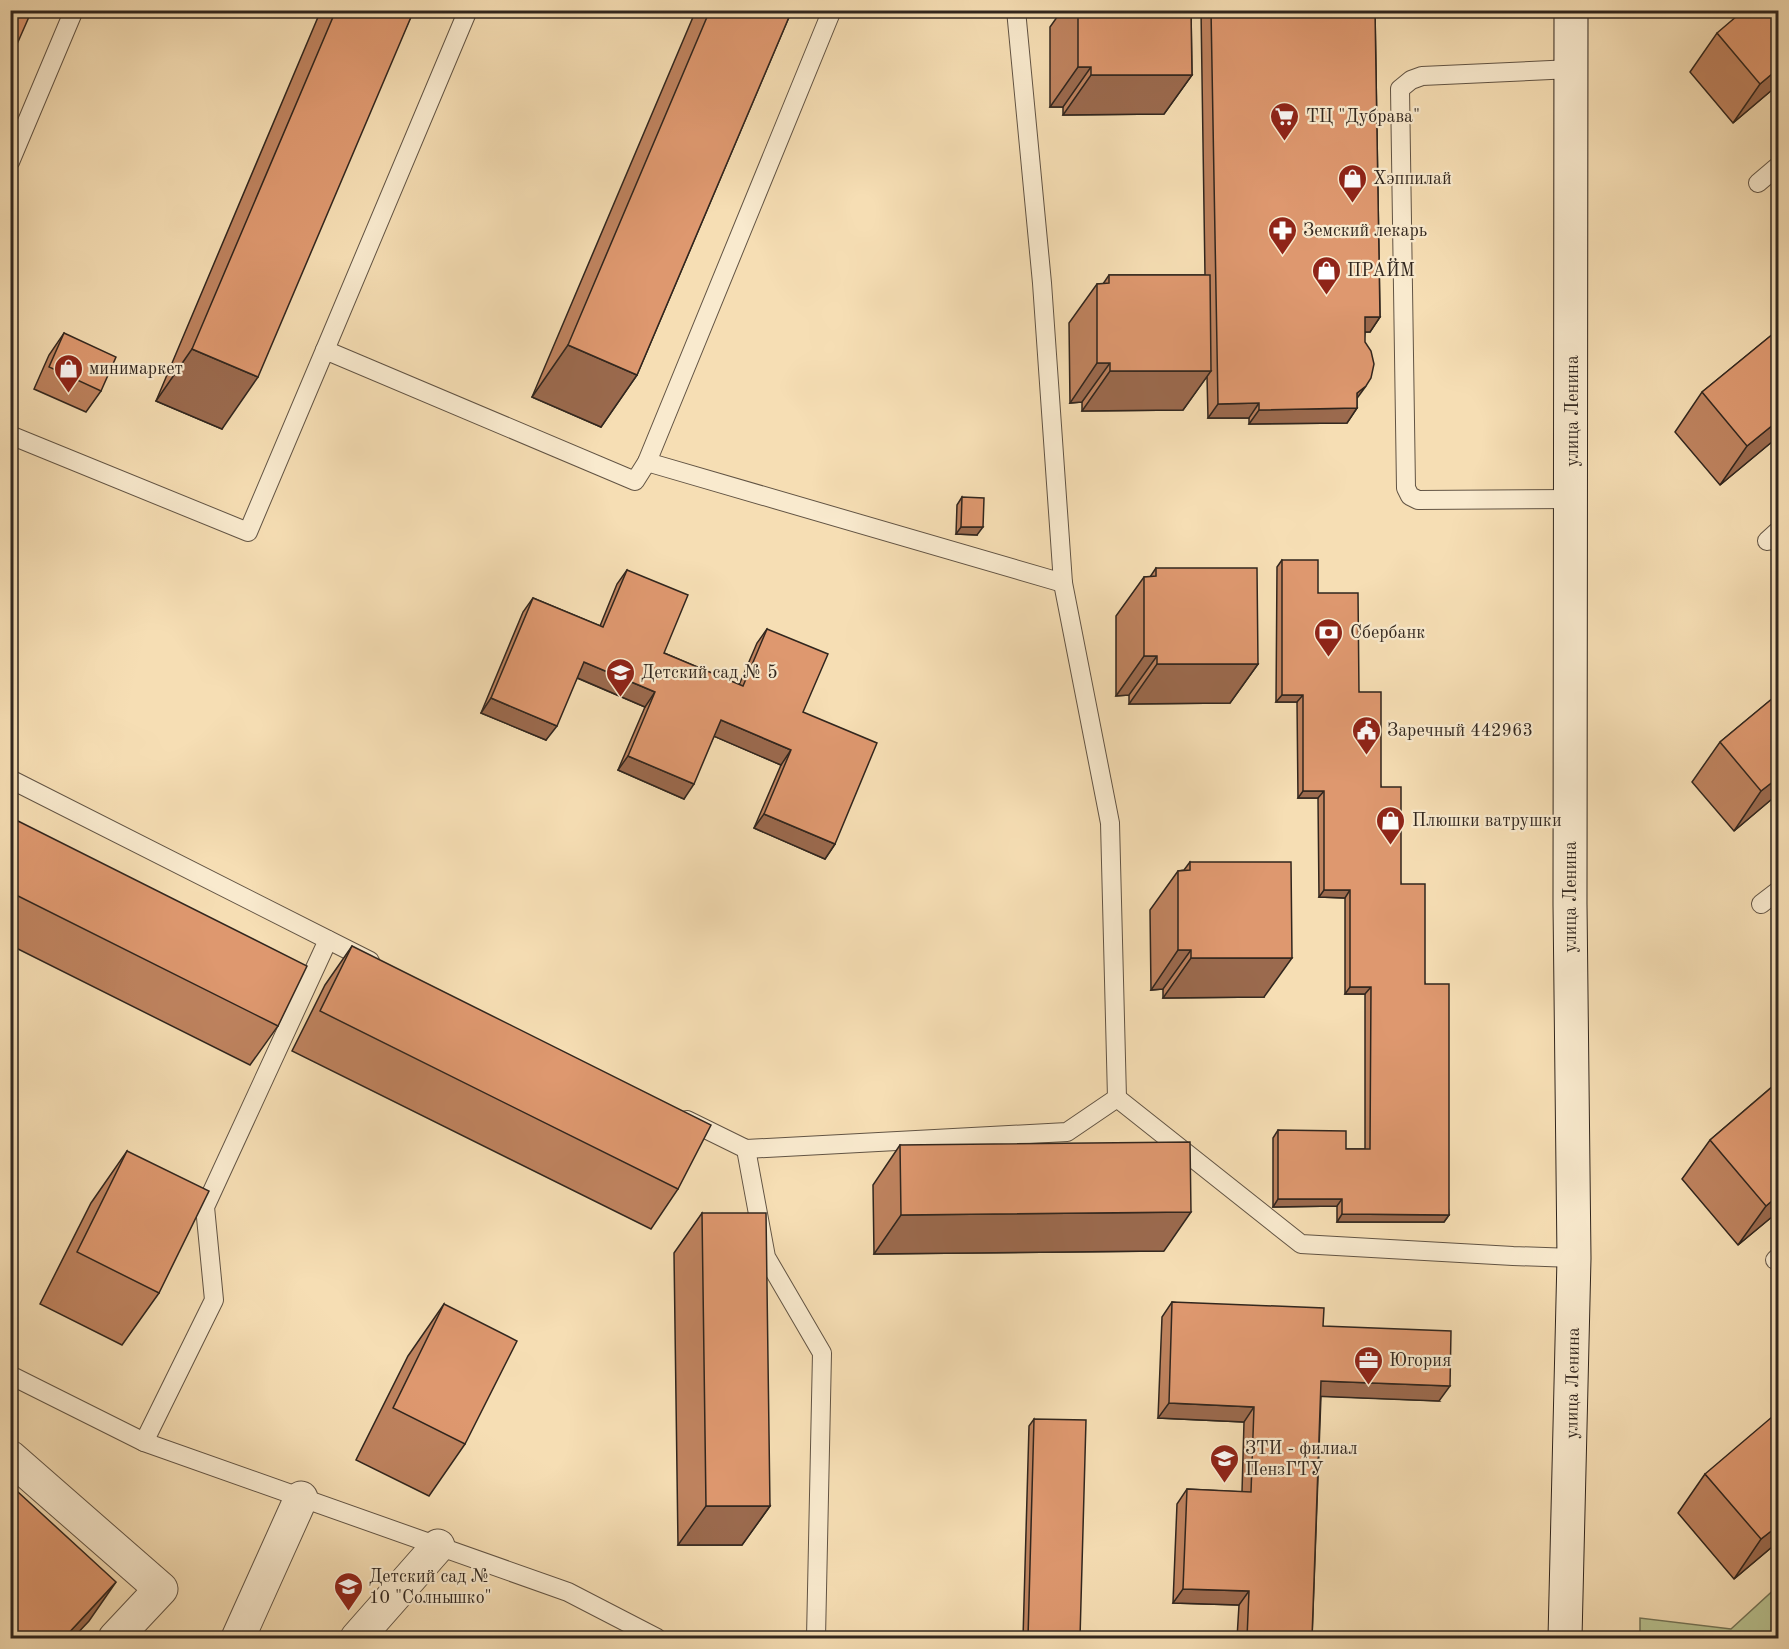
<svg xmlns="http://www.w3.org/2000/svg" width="1789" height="1649" font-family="'Old Standard TT',serif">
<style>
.green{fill:#b8c290;stroke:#747457;stroke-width:1.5}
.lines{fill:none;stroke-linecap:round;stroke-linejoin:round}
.lane-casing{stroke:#625444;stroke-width:20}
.street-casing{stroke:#625444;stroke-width:35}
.secondary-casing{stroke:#31261e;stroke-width:35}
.lane{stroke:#f9eace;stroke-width:18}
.street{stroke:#f9eace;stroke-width:33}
.secondary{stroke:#f9eace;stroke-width:33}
.wall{fill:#bf835f;stroke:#31261e;stroke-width:1.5}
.shaded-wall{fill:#9b6a4e;stroke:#31261e;stroke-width:1.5}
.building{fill:#de986f;stroke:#31261e;stroke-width:1.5}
.labels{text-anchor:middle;stroke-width:4.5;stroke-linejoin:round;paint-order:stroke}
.poi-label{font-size:18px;fill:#31261e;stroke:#f9eace;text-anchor:start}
.street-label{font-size:18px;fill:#31261e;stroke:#f9eace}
</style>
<rect width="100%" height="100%" fill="#f6deb4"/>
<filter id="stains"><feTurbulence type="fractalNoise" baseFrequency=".00333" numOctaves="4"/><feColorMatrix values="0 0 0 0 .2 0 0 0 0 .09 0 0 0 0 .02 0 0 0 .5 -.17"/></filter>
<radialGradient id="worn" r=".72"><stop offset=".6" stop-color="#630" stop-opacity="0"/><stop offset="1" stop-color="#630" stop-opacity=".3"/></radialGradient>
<path class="green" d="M1778 1586V1638H1640V1618L1731 1629Z"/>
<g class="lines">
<defs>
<g id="lane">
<path d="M1016 10 1042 283 1063 583 1110 823 1117 1098"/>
<path d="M1572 69 1422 76 1411 80 1400 89 1406 488 1410 496 1418 500 1572 499"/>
<path d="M10 162 74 10"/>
<path d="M1758 183 1778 166"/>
<path d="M325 350 468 10"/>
<path d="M10 435 248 532 325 350 635 481 647 462 832 10"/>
<path d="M647 462 1063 583"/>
<path d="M1767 541 1778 531"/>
<path d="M10 779 370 961"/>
<path d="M1761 904 1778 891"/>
<path d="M687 1120 746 1149 1067 1132 1117 1098 1301 1244 1513 1256 1574 1258"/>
<path d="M746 1149 766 1257 822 1353 816 1638"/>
<path d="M1775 1260 1778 1257"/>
<path d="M10 1375 144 1442 568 1592 657 1638"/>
<path d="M144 1442 214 1300 205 1207 328 940"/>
</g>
<g id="street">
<path d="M10 1457 161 1589 115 1638"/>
<path d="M238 1638 301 1498"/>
<path d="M357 1638 438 1546"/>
</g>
<path id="secondary" d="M1565 1638 1574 1258 1570 904 1571 10"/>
</defs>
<use href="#lane" class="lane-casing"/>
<use href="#street" class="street-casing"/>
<use href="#secondary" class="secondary-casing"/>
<use href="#lane" class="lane"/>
<use href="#street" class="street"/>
<use href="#secondary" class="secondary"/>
</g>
<g class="wall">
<path d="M321 10H414L222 429 156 401Z"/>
<path d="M696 10H792L637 375 601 427 532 397Z"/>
<path d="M1062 10H1191L1192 75 1164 114 1063 115V107H1050V27Z"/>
<path d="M1201 10H1375L1380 317 1370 332H1365L1357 399V408L1347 423 1249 424V418H1208L1207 376 1183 410 1082 411V402L1070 403 1069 323 1097 284H1103L1109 275H1205Z"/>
<path d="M1779 10V84L1733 123 1690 72 1717 33Z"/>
<path d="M1779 329V436L1720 485 1675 432 1702 392Z"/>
<path d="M64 333 101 391 86 412 34 389 49 355Z"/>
<path d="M962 497 977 535 956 534 957 505Z"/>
<path d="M1282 560 1318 593 1359 692 1381 787 1401 884 1425 984 1449 1215 1444 1222H1337V1206L1273 1207V1138L1278 1130 1346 1149H1365V994H1345V898L1319 897 1318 798H1298L1297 702H1276L1277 567Z"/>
<path d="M1156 568 1258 664 1230 703 1129 704V695L1116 696V616L1144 577H1150Z"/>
<path d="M627 570 664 653 739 685 757 643 767 629 803 712 835 844 825 859 754 828 781 765 714 736 684 799 618 770 645 707 577 678 546 740 481 713 523 612 533 598 600 626 617 584Z"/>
<path d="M1779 693V793L1734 831 1692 782 1720 742Z"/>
<path d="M10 817 278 1026 250 1065 10 945Z"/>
<path d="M1190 862 1264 997 1163 998V989L1151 990 1150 910 1178 871 1184 870Z"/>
<path d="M352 946 678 1189 651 1229 292 1051 325 985Z"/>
<path d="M1779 1081V1211L1738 1245 1682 1179 1710 1140Z"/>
<path d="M900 1145 1164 1251 874 1254 873 1185Z"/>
<path d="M127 1151 159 1293 122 1345 40 1304 91 1203Z"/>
<path d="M702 1213 770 1506 742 1545H678L674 1253Z"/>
<path d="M1172 1302 1323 1326 1439 1401 1321 1396 1312 1638H1237L1239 1605 1173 1603 1177 1504 1187 1489 1242 1492 1244 1422 1158 1418 1162 1317Z"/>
<path d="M444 1304 465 1444 429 1496 356 1460 408 1356Z"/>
<path d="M1034 1419 1080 1638H1023L1029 1426Z"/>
<path d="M1705 1474 1779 1541 1734 1579 1678 1513Z"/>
</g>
<g class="shaded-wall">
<path d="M1078 67H1091L1063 107H1050Z"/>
<path d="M1779 68V84L1733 123 1760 84Z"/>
<path d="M1091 75H1192L1164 114 1063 115Z"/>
<path d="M1365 317H1380L1370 332H1355Z"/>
<path d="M568 345 637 375 601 427 532 397Z"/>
<path d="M192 349 258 377 222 429 156 401Z"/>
<path d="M1097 363H1110L1082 402 1070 403Z"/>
<path d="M1110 371H1211L1183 410 1082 411Z"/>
<path d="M1366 386 1355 401 1357 393Z"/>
<path d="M1259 403 1249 418H1208L1218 404Z"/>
<path d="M1357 408 1347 423 1249 424 1259 410Z"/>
<path d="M1779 420V436L1720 485 1747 446Z"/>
<path d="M961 527H983L977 535 956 534Z"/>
<path d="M1144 656H1157L1129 695 1116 696Z"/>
<path d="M584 662 655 692 645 707 573 676Z"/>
<path d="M1157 664H1258L1230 703 1129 704Z"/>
<path d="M1282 695H1303L1297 702H1276Z"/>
<path d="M491 698 557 726 546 740 481 713Z"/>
<path d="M721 720 791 750 781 765 711 735Z"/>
<path d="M628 756 694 784 684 799 618 770Z"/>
<path d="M1779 777V793L1734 831 1761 791Z"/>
<path d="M1303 791H1324L1318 798H1298Z"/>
<path d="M764 814 835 844 825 859 754 828Z"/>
<path d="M1324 890H1350L1345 898 1319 897Z"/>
<path d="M1178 950H1191L1163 989 1151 990Z"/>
<path d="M1191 958H1292L1264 997 1163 998Z"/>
<path d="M1350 987H1371L1365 994H1345Z"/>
<path d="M1779 1195V1211L1738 1245 1766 1206Z"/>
<path d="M1278 1199H1342L1337 1206 1273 1207Z"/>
<path d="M1191 1212 1164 1251 874 1254 901 1215Z"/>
<path d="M1342 1214 1449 1215 1444 1222H1337Z"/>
<path d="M1321 1381 1450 1386 1439 1401 1311 1396Z"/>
<path d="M1169 1403 1254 1407 1244 1422 1158 1418Z"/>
<path d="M706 1506H770L742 1545H678Z"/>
<path d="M1779 1525V1541L1734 1579 1761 1539Z"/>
<path d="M116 1582 89 1621 73 1638H64Z"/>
<path d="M1183 1589 1249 1591 1239 1605 1173 1603Z"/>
</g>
<g class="building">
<path d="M10 10H32L10 60Z"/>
<path d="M336 10H414L258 377 192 349Z"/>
<path d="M710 10H792L637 375 568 345Z"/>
<path d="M1078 10H1191L1192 75H1091V67H1078Z"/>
<path d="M1211 10H1375L1380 317H1365V342L1371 351 1374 364 1371 378 1366 386 1357 393V408L1259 410V403L1218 404Z"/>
<path d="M1744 10H1779V68L1760 84 1717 33Z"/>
<path d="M1109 275H1210L1211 371H1110V363H1097V284L1109 283Z"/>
<path d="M1779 329V420L1747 446 1702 392Z"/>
<path d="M64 333 116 357 101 391 49 367Z"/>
<path d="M10 442H15L13 477H10Z"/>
<path d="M962 497 984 498 983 527H961Z"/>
<path d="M1282 560H1318V593H1358L1359 692H1381V787H1401V884H1425V984H1449V1215L1342 1214V1199H1278V1130L1346 1131V1149H1370L1371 987H1350V890H1324V791H1303V695H1282Z"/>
<path d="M1156 568H1257L1258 664H1157V656H1144V577L1156 576Z"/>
<path d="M627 570 688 595 664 653 743 686 767 629 828 654 803 712 877 743 835 844 764 814 791 750 721 720 694 784 628 756 655 692 584 662 557 726 491 698 533 598 603 627Z"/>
<path d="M1779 693V777L1761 791 1720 742Z"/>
<path d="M10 817 307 966 278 1026 10 892Z"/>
<path d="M1190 862H1291L1292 958H1191V950H1178V871L1190 870Z"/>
<path d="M352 946 711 1125 678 1189 320 1011Z"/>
<path d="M1779 1081V1195L1766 1206 1710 1140Z"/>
<path d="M1190 1142 1191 1212 901 1215 900 1145Z"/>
<path d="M127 1151 209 1191 159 1293 77 1252Z"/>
<path d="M702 1213H766L770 1506H706Z"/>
<path d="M1172 1302 1324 1308 1323 1326 1451 1331 1450 1386 1321 1381 1312 1638H1247L1249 1591 1183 1589 1187 1489 1251 1492 1254 1407 1169 1403Z"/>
<path d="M444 1304 517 1341 465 1444 393 1408Z"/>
<path d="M1779 1411V1525L1761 1539 1705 1474Z"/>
<path d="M1034 1419 1086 1420 1080 1638H1028Z"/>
<path d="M18 1492 116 1582 64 1638H10V1500Z"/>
</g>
<defs>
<symbol id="supermarket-pin" viewBox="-11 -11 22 30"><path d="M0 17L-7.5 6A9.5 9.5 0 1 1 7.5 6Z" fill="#8f2418" stroke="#f9eace"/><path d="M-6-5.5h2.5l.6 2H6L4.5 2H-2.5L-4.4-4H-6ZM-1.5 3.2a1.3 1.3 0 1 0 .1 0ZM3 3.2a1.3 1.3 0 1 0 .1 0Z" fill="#fff"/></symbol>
<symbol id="shop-pin" viewBox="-11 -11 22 30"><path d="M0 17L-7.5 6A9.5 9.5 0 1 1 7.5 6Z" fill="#8f2418" stroke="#f9eace"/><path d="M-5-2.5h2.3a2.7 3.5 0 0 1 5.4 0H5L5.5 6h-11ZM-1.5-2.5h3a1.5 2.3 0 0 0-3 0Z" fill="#fff"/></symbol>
<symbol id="pharmacy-pin" viewBox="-11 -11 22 30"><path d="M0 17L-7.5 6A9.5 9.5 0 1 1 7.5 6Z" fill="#8f2418" stroke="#f9eace"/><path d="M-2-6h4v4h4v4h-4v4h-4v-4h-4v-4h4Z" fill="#fff"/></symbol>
<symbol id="bank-pin" viewBox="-11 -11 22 30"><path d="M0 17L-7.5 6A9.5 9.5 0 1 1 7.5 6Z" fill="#8f2418" stroke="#f9eace"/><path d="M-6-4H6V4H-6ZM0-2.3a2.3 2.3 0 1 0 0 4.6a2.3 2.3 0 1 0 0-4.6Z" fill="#fff"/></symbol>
<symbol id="school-pin" viewBox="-11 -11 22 30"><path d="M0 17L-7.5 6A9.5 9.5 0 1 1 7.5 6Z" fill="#8f2418" stroke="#f9eace"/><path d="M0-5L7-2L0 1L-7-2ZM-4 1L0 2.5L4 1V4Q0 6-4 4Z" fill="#fff"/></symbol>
<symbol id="civic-pin" viewBox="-11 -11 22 30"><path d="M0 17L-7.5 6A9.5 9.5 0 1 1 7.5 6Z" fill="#8f2418" stroke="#f9eace"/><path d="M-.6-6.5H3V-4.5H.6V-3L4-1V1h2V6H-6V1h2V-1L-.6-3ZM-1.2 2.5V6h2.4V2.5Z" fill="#fff"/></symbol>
<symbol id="office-pin" viewBox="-11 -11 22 30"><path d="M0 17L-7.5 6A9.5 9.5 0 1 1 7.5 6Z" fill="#8f2418" stroke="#f9eace"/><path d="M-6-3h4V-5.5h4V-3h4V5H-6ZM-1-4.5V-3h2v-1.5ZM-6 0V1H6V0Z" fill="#fff"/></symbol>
<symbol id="university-pin" viewBox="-11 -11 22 30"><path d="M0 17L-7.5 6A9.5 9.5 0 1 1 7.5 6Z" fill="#8f2418" stroke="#f9eace"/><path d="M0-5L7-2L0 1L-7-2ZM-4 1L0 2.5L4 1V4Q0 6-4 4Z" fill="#fff"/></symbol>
</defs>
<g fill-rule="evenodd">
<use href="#supermarket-pin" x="1268" y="100" width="33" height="45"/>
<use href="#shop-pin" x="1336" y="162" width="33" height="45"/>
<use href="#pharmacy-pin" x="1266" y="214" width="33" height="45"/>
<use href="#shop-pin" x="1310" y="254" width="33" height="45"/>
<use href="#shop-pin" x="52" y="352" width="33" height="45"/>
<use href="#bank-pin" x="1312" y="616" width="33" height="45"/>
<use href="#school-pin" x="604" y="656" width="33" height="45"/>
<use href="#civic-pin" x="1350" y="714" width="33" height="45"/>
<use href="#shop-pin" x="1374" y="804" width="33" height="45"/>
<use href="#office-pin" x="1352" y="1344" width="33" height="45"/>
<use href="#university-pin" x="1208" y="1442" width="33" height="45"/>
<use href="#school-pin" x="332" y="1570" width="33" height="45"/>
</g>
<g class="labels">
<g class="poi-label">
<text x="1306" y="122">ТЦ "Дубрава"</text>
<text x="1373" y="184">Хэппилай</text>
<text x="1303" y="236">Земский лекарь</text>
<text x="1347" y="276">ПРАЙМ</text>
<text x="89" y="374">минимаркет</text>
<text x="1350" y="638">Сбербанк</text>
<text x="641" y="678">Детский сад № 5</text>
<text x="1387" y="736">Заречный 442963</text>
<text x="1412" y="826">Плюшки ватрушки</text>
<text x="1389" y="1366">Югория</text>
<text x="1245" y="1454">ЗТИ - филиал<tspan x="1245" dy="21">ПензГТУ</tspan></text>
<text x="369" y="1582">Детский сад №<tspan x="369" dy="21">10 "Солнышко"</tspan></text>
</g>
<g class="street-label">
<text transform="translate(1572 411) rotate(-90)" y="6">улица Ленина</text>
<text transform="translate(1570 897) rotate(-90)" y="6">улица Ленина</text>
<text transform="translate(1572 1383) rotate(-89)" y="6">улица Ленина</text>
</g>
</g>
<rect width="1789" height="1649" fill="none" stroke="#f6deb4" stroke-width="36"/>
<rect x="12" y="12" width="1765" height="1625" fill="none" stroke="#31261e" stroke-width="3"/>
<rect x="18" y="18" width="1753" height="1613" fill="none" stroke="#31261e" stroke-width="1.5"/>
<rect width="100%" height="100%" filter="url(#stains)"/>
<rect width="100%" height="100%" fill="url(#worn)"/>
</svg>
